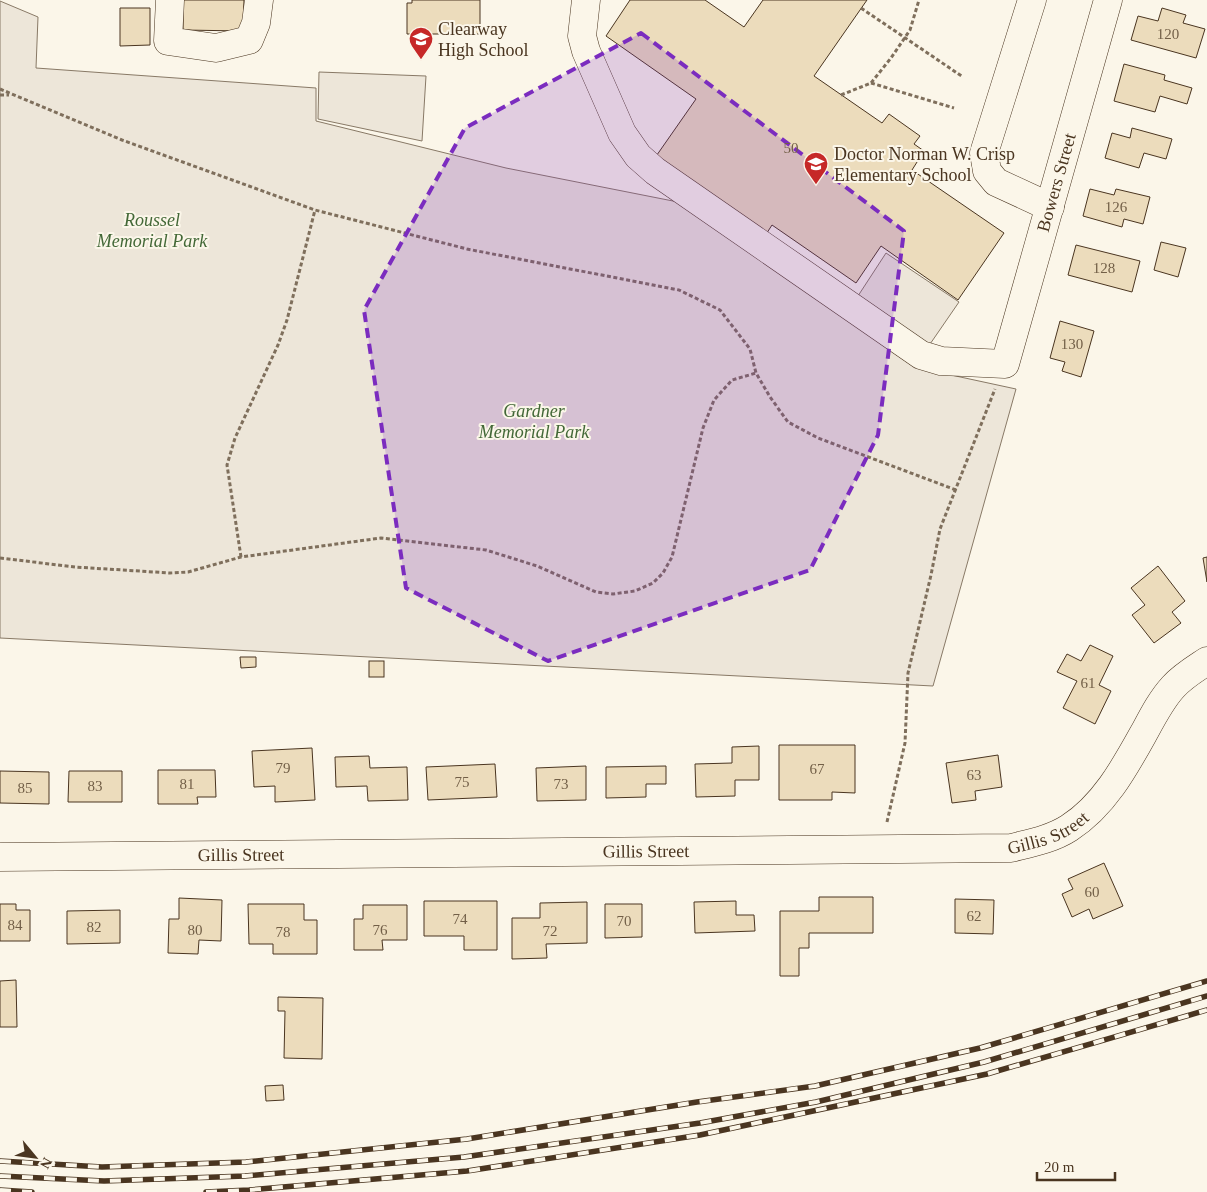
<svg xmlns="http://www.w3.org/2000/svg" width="1207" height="1192" font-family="'Times New Roman',serif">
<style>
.green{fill:#ede6d9;stroke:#887966}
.building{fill:#ecdcbc;stroke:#4a3520}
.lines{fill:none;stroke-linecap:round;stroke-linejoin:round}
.minor-casing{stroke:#4a3520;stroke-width:29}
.path{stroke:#7f6f5c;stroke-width:3;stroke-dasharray:4 2.5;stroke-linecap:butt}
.minor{stroke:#fbf6e9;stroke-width:28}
.rail-casing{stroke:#4a3520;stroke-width:5.5}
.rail{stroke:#fbf6e9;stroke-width:4;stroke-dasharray:11;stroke-linecap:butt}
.marked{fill:#7b2cbf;fill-opacity:0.2;stroke:#7b2cbf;stroke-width:4;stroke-dasharray:10 6;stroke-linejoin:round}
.labels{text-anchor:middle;stroke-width:4;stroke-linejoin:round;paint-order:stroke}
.number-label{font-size:15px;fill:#725f47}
.poi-label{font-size:18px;fill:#4a3520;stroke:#fbf6e9;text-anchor:start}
.street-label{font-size:18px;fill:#4a3520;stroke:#fbf6e9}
.park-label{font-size:18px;font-style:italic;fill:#436837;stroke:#fbf6e9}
</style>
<rect width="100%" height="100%" fill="#fbf6e9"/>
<g class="green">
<path d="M0 1 38 17 36 68 316 88V121L506 168 678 202 914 367 1016 389 933 686 0 638Z"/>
<path d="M319 72 426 76 422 141 318 119Z"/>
<path d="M886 253 959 302 928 347 856 299Z"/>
</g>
<g class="building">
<path d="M183 0H244L243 31 183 30Z"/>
<path d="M412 0H480V34H407V3H412Z"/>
<path d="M630 0H705L744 27 763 0H867L814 76 882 123 889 114 920 136 914 144 924 151 912 170 1004 233 958 300 881 246 856 283 772 225 763 239 652 162 696 99 606 36Z"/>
<path d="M120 8H150V45L120 46Z"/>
<path d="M1162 8 1186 15 1183 23 1205 29 1196 58 1131 40 1138 16 1158 21Z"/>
<path d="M1124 64 1165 75 1164 80 1192 88 1187 104 1160 96 1155 112 1114 101Z"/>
<path d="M1132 128 1172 139 1166 159 1144 153 1139 168 1105 158 1112 133 1130 138Z"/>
<path d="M1090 189 1114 195 1116 189 1150 197 1143 224 1124 219 1122 227 1083 216Z"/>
<path d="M1161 242 1186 248 1178 277 1154 270Z"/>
<path d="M1076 245 1140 261 1132 292 1068 275Z"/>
<path d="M1060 321 1094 331 1081 377 1062 371 1065 362 1050 358Z"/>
<path d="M1207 557V582L1203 558Z"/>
<path d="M1158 566 1185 601 1172 612 1181 623 1154 643 1132 615 1145 605 1131 588Z"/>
<path d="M1090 645 1113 656 1099 685 1111 691 1095 724 1063 708 1077 681 1057 672 1067 654 1081 661Z"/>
<path d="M240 657H256V667L241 668Z"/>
<rect x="369" y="661" width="15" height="16"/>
<path d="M779 745H855V793L832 792V800H779Z"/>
<path d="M759 746V780H735V796L696 797 695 764 732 763V747Z"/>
<path d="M312 748 315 800 275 802V786L254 787 252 751Z"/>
<path d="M998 755 1002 787 975 791 976 800 952 803 946 763Z"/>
<path d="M369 756 370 768 407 767 408 800 368 801 367 786 336 787 335 757Z"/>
<path d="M495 764 497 797 428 800 426 767Z"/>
<path d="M586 766V800L537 801 536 768Z"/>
<path d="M666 766V784H646V797L606 798V767Z"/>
<path d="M158 770H215L216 797H197L198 804H158Z"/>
<path d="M0 771 49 772V804L0 803Z"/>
<path d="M69 771H122V802H68Z"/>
<path d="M1104 863 1123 906 1093 919 1089 909 1072 917 1062 894 1073 889 1068 879Z"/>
<path d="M819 897H873V933H809V948H799V976H780V911H819Z"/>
<path d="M179 898 222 900 221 941 199 940 198 954 168 953 169 919H179Z"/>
<path d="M955 899 994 900 993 934 955 933Z"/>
<path d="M424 901H497V950H464V936H424Z"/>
<path d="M736 901V915H754L755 931 695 933 694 902Z"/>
<path d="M587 902V943L546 944 547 958 512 959V918H540V903Z"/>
<path d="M0 904H16V910H30V941H0Z"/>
<path d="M248 904H304V920H317V954H273V944H249Z"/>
<path d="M605 904H642V937L605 938Z"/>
<path d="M363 905H407V940H382L383 950H354V919H363Z"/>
<path d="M120 910V943L67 944V911Z"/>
<path d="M16 980 17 1027H0V981Z"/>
<path d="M278 997 323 998 322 1059 284 1058 285 1011H278Z"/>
<path d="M283 1085 284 1100 266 1101 265 1086Z"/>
</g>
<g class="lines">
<defs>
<g id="minor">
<path d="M170 0 168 41 216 48 249 40 256 23 259 0"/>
<path id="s1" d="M586 0 582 36 586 51 622 133 638 156 655 171 921 355 941 361 1005 364 1108 0"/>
<path d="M1032 0 984 153 987 171 996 182 1050 207"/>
<path id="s2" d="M0 857 1011 848C1031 843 1052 839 1069 828 1105 805 1126 765 1146 729 1154 714 1162 699 1173 687 1183 676 1195 669 1207 661"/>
</g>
</defs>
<use href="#minor" class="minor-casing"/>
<g class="path">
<path d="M861 8 963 77"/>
<path d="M871 83 954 108"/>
<path d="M0 89 122 140 315 210 467 249 679 290 720 310 750 349 756 373 770 397 788 422 818 438 956 490"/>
<path d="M0 95H9"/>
<path d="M841 95 871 83 891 58 910 30 919 0"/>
<path d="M241 557 227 465 235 438 278 345 287 320 315 210"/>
<path d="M0 558 75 567 170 573 188 572 241 557 381 538 486 550 537 566 596 592 613 594 635 591 653 583 663 573 672 557 703 428 714 400 732 380 756 373"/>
<path d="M887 822 905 743 908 673 931 575 940 529 995 389"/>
</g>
<use href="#minor" class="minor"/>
<defs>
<g id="rail">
<path d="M0 1161 102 1167 246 1162 467 1139 697 1102 815 1086 980 1048 1207 981"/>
<path d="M0 1176 104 1181 245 1176 464 1157 700 1123 816 1102 984 1062 1207 996"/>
<path d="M0 1190 32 1192"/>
<path d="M206 1192 249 1190 467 1171 700 1135 987 1074 1207 1010"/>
</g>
</defs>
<use href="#rail" class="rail-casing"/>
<use href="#rail" class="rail"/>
</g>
<path class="marked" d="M641 33 904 231 878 435 810 570 548 661 406 588 364 310 465 128Z"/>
<defs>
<symbol id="school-pin" viewBox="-11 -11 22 30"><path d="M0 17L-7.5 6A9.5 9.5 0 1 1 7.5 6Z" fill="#c62828" stroke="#fbf6e9"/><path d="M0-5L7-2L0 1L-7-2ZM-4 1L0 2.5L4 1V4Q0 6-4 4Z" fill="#fff"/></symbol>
</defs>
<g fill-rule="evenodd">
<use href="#school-pin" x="407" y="25" width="28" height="38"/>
<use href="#school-pin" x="802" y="150" width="28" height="38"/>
</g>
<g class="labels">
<g class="number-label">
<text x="1168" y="39">120</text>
<text x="791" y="153">50</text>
<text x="1116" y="212">126</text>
<text x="1104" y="273">128</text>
<text x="1072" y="349">130</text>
<text x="1088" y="688">61</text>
<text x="283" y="773">79</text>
<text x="817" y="774">67</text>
<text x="974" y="780">63</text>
<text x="462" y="787">75</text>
<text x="187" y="789">81</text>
<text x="561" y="789">73</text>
<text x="95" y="791">83</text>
<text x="25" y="793">85</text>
<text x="1092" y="897">60</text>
<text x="974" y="921">62</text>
<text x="460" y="924">74</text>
<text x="624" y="926">70</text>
<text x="15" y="930">84</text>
<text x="94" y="932">82</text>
<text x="195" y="935">80</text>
<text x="380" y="935">76</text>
<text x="550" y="936">72</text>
<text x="283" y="937">78</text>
</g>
<g class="poi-label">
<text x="438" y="35">Clearway<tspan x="438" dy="21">High School</tspan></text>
<text x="834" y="160">Doctor Norman W. Crisp<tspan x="834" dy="21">Elementary School</tspan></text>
</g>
<g class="street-label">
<text dy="6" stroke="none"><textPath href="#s1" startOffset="789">Bowers Street</textPath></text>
<text dy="6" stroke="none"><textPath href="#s2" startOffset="1051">Gillis Street</textPath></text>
<text dy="6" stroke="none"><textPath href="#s2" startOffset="646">Gillis Street</textPath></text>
<text dy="6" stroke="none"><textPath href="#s2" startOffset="241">Gillis Street</textPath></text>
</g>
<g class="park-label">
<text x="152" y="226">Roussel<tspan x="152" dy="21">Memorial Park</tspan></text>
<text x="534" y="417">Gardner<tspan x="534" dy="21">Memorial Park</tspan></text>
</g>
</g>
<g transform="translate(35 1157) rotate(119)" stroke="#fbf6e9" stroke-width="4" paint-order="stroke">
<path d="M0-4L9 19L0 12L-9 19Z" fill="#4a3520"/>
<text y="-8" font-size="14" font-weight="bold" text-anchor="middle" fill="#4a3520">N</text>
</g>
<path d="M1037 1172v8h78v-8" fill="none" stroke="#4a3520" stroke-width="2.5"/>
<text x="1044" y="1172" font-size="15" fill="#4a3520" stroke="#fbf6e9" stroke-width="4" paint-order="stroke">20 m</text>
</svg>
